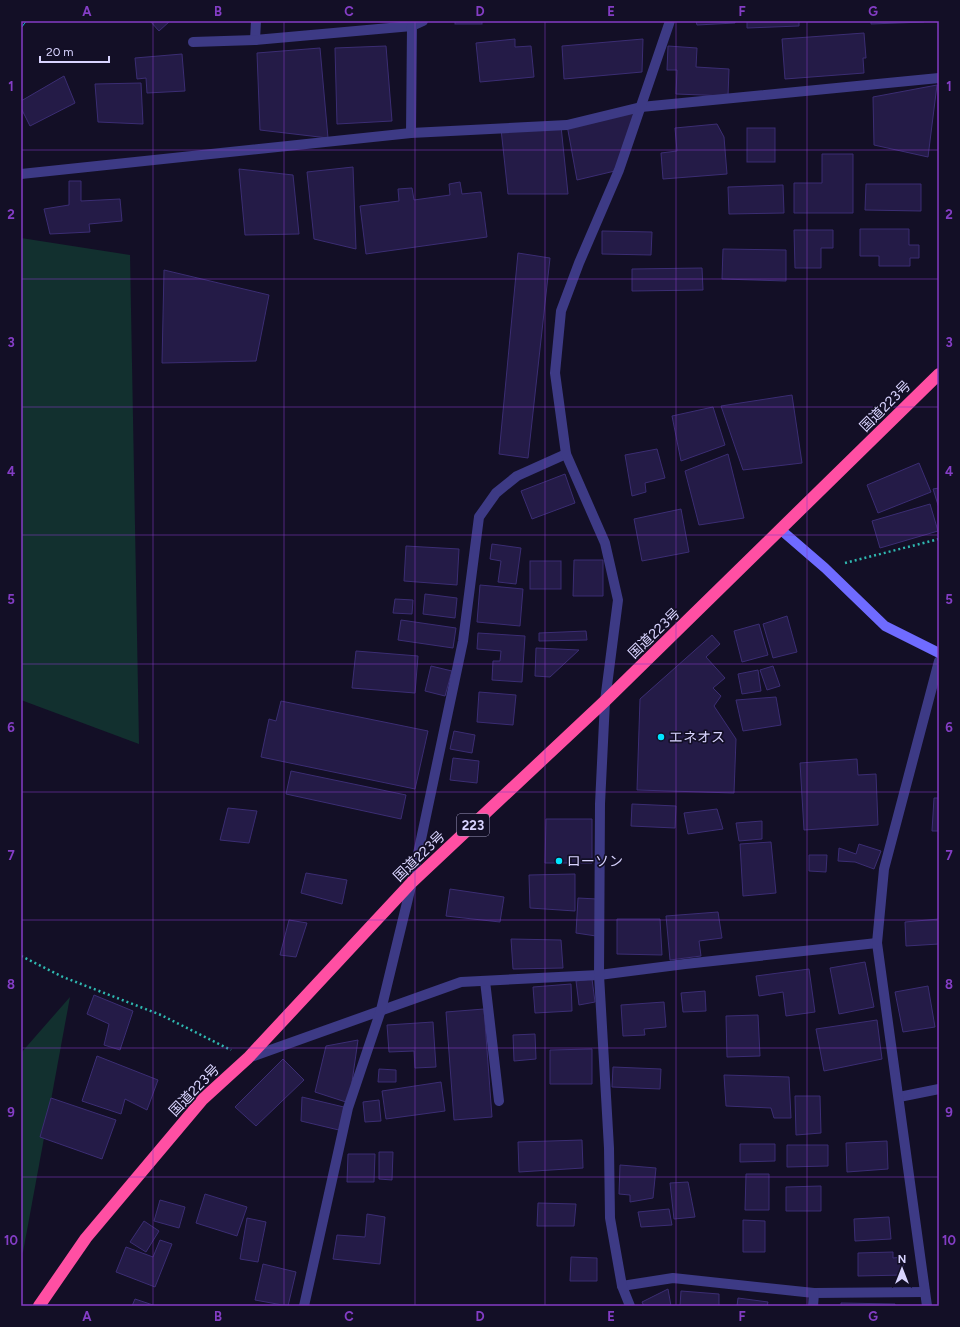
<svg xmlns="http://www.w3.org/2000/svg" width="960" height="1327" font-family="Figtree,'Noto Sans JP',sans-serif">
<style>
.green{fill:#12302f}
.building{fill:#241b47;stroke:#3b2d73}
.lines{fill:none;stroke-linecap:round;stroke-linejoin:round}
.path{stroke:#2fb8b0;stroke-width:2.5;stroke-dasharray:2 3;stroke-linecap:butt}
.street{stroke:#3d3a85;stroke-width:10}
.secondary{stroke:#6f6bff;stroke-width:10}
.highway{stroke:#ff4fa3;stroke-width:12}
.rail-casing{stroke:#00e5ff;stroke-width:4.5}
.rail{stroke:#130f26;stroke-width:3;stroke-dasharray:9;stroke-linecap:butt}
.grid{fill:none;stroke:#843dc5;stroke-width:1;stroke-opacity:0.55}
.poi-dot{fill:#00e5ff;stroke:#130f26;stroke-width:1.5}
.labels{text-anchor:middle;stroke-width:3.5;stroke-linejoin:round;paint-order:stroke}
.shield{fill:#130f26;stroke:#9e99be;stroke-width:1}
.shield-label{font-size:13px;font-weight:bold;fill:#d9d4ff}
.street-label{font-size:14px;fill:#d9d4ff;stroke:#130f26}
.poi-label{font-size:14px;fill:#d9d4ff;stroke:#130f26;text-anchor:start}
.neatline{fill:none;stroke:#843dc5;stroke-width:1.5}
.grid-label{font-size:13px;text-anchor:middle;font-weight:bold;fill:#843dc5}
</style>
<rect width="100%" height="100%" fill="#130f26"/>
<g class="green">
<path d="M21 238 130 255 139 744 21 700Z"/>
<path d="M70 997 23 1252 21 1254V1053Z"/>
</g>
<g class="building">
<path d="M150 21H170L159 31Z"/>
<rect x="455" y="21" width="27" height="3"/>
<path d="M696 21H735V23L697 25Z"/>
<path d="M747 21H799V26L747 28Z"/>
<path d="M871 21H923L924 22 871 24Z"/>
<path d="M864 33 866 58H863L864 73 785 79 782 39Z"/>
<path d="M515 39V47L531 46 534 77 480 82 476 43Z"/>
<path d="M643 39 642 72 564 79 562 46Z"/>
<path d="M386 46 392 121 337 124 335 48Z"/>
<path d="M668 46 697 48 696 67 729 69 728 96 676 94 677 70H667Z"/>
<path d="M320 48 328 138 260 130 257 53Z"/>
<path d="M182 54 185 91 147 93 146 78 137 79 135 58Z"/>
<path d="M64 76 75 103 30 126 21 108V101Z"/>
<path d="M141 83 143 124 98 122 95 84Z"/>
<path d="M937 85 928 157 874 145 873 97Z"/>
<path d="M641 107 619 170 577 180 567 125Z"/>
<path d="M717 124 724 137 727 174 663 179 661 153 677 151 675 128Z"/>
<path d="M561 126 568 194H508L501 129Z"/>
<rect x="747" y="128" width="28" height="34"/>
<path d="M822 154H853V213H794V183H822Z"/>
<path d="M353 167 356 249 314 239 307 172Z"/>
<path d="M239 169 293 175 299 234 245 235Z"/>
<path d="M69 181H81V201L120 199 122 221 89 224 90 232 50 234 44 209 69 205Z"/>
<path d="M460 182 462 194 481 192 487 237 366 254 360 206 399 201 398 189 412 188 414 200 450 195 449 184Z"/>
<path d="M866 184H921V211L865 210Z"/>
<path d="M783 185 784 213 729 214 728 187Z"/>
<path d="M860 229H909V245H919V258H910V266H879V256H860Z"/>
<path d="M794 230H833V248H821V268H795Z"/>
<path d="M602 231 652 232 651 255 602 254Z"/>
<path d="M723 249 786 250V281L722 279Z"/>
<path d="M518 253 550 258 528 458 499 454Z"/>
<path d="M702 268 703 290 632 291V269Z"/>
<path d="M164 270 269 295 256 361 162 363Z"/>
<path d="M792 395 802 463 743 470 721 406Z"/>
<path d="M713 407 725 445 681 461 672 416Z"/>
<path d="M657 449 665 478 645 483 646 492 632 496 625 455Z"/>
<path d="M728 454 744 518 699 525 685 471Z"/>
<path d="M919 463 931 492 878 513 867 485Z"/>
<path d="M565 474 575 503 532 519 521 491Z"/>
<path d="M939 488V508L933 489Z"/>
<path d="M930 504 938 531 880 548 872 521Z"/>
<path d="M681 509 689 552 642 561 634 519Z"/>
<path d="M492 544 521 548 516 584 498 582 501 561 490 559Z"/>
<path d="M406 546 459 549 457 585 404 581Z"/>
<path d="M574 560H603V596H573Z"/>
<rect x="530" y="561" width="31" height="28"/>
<path d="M480 585 523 589 520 626 477 622Z"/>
<path d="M425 594 457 598 455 618 423 614Z"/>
<path d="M395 599 413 600 412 614 393 613Z"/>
<path d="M787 616 797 652 773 658 763 624Z"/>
<path d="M401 620 456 628 453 648 398 640Z"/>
<path d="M759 624 768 655 742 662 734 631Z"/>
<path d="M586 631 587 640 539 641V633Z"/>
<path d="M478 633 525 636 522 682 492 680 493 661H500L501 651 477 649Z"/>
<path d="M712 635 720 644 706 657 725 678 713 688 721 696 714 706 736 739 734 793 637 790 640 699Z"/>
<path d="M536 648 579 650 550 677 535 676Z"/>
<path d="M356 651 418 656 415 693 352 688Z"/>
<path d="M431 666 452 671 445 696 425 691Z"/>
<path d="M773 666 780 686 767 690 760 670Z"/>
<path d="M758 670 761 691 742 694 738 674Z"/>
<path d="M479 692 516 695 513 725 477 722Z"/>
<path d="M776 697 781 725 743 731 736 700Z"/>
<path d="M281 701 428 731 415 789 261 757 269 719 276 721Z"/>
<path d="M454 731 475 735 472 753 450 749Z"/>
<path d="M453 758 479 761 477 783 450 780Z"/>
<path d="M857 759 858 775 876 774 878 825 804 830 800 763Z"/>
<path d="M291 771 406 795 401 819 286 794Z"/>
<path d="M934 798H939V831H932Z"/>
<path d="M632 804 676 806 675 828 631 826Z"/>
<path d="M228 808 257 811 249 843 220 840Z"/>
<path d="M717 809 723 829 688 834 684 813Z"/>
<path d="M546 819H592V863H545Z"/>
<path d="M762 821V839L739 841 736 823Z"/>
<path d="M771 842 776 893 743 896 740 844Z"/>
<path d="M859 844 881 851 874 869 855 862 838 861 839 848 856 854Z"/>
<path d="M809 855H827L826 872 809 871Z"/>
<path d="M306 873 347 880 342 904 301 893Z"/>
<path d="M575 874V911L530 908 529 875Z"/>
<path d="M450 889 504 897 500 922 446 916Z"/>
<path d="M578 898 597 899 596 936 576 933Z"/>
<path d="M718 912 722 938 699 941 701 956 670 960 666 916Z"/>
<path d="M617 919H660L662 955 617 954Z"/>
<path d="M939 919V944L906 946 905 922Z"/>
<path d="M289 920 307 923 296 957 280 955Z"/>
<path d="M511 939 561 940 563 968 513 969Z"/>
<path d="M865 962 874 1007 839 1014 830 968Z"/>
<path d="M809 969 815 1012 786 1016 783 992 759 996 756 976Z"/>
<path d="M592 979 595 1002 579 1005 576 981Z"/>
<path d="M571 984 572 1011 535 1013 533 987Z"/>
<path d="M928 986 935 1027 903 1032 895 992Z"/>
<path d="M705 991 706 1011 683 1012 681 993Z"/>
<path d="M94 995 133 1011 120 1050 104 1045 109 1024 87 1014Z"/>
<path d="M664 1002 666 1027 644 1029 645 1035 623 1036 621 1005Z"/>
<path d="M484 1009 492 1117 454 1120 446 1012Z"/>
<path d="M758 1015 760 1056 727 1057 726 1016Z"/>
<path d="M877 1020 882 1059 824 1071 816 1029Z"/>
<path d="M433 1022 436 1067 415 1068 414 1051 389 1052 387 1025Z"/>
<path d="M535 1034 536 1059 514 1061 513 1035Z"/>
<path d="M358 1040 349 1103 315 1092 326 1046Z"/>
<path d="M592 1049V1084H550V1050Z"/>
<path d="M97 1056 158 1080 147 1110 125 1099 121 1114 82 1101Z"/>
<path d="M283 1059 304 1080 256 1126 235 1107Z"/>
<path d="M613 1067 661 1069 660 1089 612 1087Z"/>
<path d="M379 1069 396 1070V1082H378Z"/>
<path d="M724 1075 789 1077 791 1118H774L771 1108 726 1106Z"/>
<path d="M441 1082 445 1111 386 1119 382 1091Z"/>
<path d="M795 1096H820L821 1133 796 1135Z"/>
<path d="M302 1097 348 1108 343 1131 301 1121Z"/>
<path d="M51 1098 116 1120 102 1159 40 1137Z"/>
<path d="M379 1100 381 1121 365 1122 363 1102Z"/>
<path d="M582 1140 583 1168 519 1172 518 1142Z"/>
<path d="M887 1141 888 1169 847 1172 846 1143Z"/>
<path d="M740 1144H775V1161L740 1162Z"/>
<path d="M787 1145H828V1166L787 1167Z"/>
<path d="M379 1152H393L392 1180 379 1179Z"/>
<path d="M348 1154H375L374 1182H347Z"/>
<path d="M620 1165 656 1168 653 1198 630 1202V1195L619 1194Z"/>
<path d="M746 1174H769V1210H745Z"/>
<path d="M688 1182 695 1217 674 1219 670 1183Z"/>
<path d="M821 1186V1211H786V1187Z"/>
<path d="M205 1194 247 1207 237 1236 196 1223Z"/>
<path d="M160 1200 185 1207 179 1228 154 1221Z"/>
<path d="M538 1203 576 1204 574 1226H537Z"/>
<path d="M669 1209 672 1225 641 1227 638 1212Z"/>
<path d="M367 1214 385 1217 380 1264 333 1259 337 1235 365 1237Z"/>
<path d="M889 1217 891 1239 855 1241 854 1219Z"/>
<path d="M247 1218 266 1222 258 1262 240 1259Z"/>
<path d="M743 1220 765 1221V1252H743Z"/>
<path d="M144 1221 159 1231 146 1252 130 1242Z"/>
<path d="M160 1240 172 1244 155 1287 116 1272 126 1247 153 1257Z"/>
<path d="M893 1252V1258L903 1257 904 1275 858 1276V1253Z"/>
<path d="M571 1257 597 1258V1281H570Z"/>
<path d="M263 1264 296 1272 288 1306 255 1300Z"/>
<path d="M668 1289 671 1306H644L642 1302Z"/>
<path d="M681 1291 719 1294V1306H680Z"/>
<path d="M738 1298 768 1302 767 1306H737Z"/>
<path d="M135 1299 156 1306H132Z"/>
<path d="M841 1303 895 1304V1306H841Z"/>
</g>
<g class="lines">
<g class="path">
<path d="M845 563 939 539"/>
<path d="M21 956 63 977 161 1015 231 1050"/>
</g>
<g class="street">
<path d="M256 21 255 40 412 26 423 21"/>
<path d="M193 42 255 40"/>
<path d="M411 133 412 26"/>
<path d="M21 174 411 133 567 125 641 107 939 78"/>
<path d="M485 981 499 1101"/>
<path d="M248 1058 461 982 599 975 685 964 877 943"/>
<path d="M899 1097 939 1089"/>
<path d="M622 1286 673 1278 814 1293 925 1292"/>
<path d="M304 1306 348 1108 381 1010 412 882 463 641 479 517 496 493 517 476 566 454"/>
<path d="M630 1306 622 1286 610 1218 609 1148 599 975 600 804 605 701 618 600 605 543 566 454 555 373 561 311 579 263 619 170 670 21"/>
<path d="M813 1306 814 1293"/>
<path d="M927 1306 877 943 884 869 939 661"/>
</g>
<path class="secondary" d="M781 530 825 568 885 626 939 653"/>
<path class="highway" d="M39 1306 86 1238 203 1099 248 1058 412 882 605 701 939 374"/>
<defs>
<path id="rail" d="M21 25 24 21"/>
</defs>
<use href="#rail" class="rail-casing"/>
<use href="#rail" class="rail"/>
</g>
<path class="grid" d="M153 21V1306M284 21V1306M415 21V1306M545 21V1306M676 21V1306M807 21V1306M21 150H939M21 279H939M21 407H939M21 535H939M21 664H939M21 792H939M21 920H939M21 1048H939M21 1177H939"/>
<g class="poi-dot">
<circle cx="661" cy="737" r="4"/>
<circle cx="559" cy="861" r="4"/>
</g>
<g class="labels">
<rect class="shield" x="457" y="814" width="32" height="22" rx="3"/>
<g class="shield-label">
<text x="473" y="830">223</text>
</g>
<g class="street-label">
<text transform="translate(885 406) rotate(-45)" y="5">国道223号</text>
<text transform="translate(654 633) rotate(-44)" y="5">国道223号</text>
<text transform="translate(419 856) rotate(-44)" y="5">国道223号</text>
<text transform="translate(194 1090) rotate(-46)" y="5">国道223号</text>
</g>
<g class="poi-label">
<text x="669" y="742">エネオス</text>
<text x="567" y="866">ローソン</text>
</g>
</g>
<rect width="960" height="1327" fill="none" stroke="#130f26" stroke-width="44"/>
<g transform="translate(902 1269)" stroke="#130f26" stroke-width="3" paint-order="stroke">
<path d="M0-3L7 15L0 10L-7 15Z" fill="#d9d4ff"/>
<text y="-6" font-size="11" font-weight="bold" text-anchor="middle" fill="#d9d4ff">N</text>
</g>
<path d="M40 56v6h69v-6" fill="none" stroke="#d9d4ff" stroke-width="2"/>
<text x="46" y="56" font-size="12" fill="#d9d4ff" stroke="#130f26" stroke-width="3" paint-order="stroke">20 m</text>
<rect x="22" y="22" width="916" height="1283" class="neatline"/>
<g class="grid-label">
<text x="87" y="16">A</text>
<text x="218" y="16">B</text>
<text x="349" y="16">C</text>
<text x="480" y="16">D</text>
<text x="611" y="16">E</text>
<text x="742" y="16">F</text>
<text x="873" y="16">G</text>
<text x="11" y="91">1</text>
<text x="949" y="91">1</text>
<text x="11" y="219">2</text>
<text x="949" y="219">2</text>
<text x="11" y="347">3</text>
<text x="949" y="347">3</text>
<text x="11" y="476">4</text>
<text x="949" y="476">4</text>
<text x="11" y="604">5</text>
<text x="949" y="604">5</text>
<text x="11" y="732">6</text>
<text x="949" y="732">6</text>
<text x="11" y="860">7</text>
<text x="949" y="860">7</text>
<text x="11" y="989">8</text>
<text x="949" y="989">8</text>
<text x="11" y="1117">9</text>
<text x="949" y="1117">9</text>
<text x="11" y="1245">10</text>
<text x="949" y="1245">10</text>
<text x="87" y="1321">A</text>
<text x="218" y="1321">B</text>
<text x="349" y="1321">C</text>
<text x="480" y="1321">D</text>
<text x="611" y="1321">E</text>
<text x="742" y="1321">F</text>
<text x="873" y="1321">G</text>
</g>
</svg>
